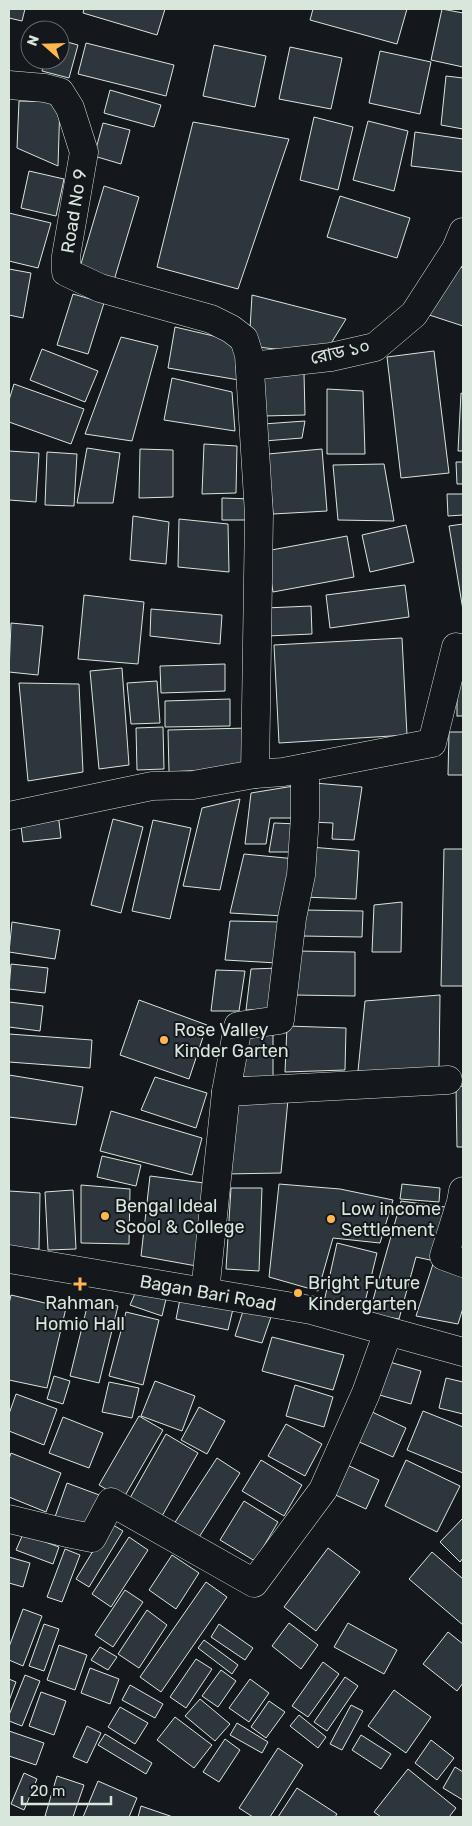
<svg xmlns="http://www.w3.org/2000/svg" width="472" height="1826" font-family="Rubik,'Noto Sans Bengali',sans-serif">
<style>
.building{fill:#2c363c;stroke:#d8e6dc}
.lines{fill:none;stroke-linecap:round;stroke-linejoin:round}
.minor-casing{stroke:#d8e6dc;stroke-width:29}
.minor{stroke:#14181c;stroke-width:28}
.poi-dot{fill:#ffb74d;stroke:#14181c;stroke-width:2}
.labels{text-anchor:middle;stroke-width:4;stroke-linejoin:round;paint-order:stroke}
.street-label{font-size:18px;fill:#d8e6dc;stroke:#14181c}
.poi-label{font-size:18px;fill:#d8e6dc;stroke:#14181c;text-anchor:start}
</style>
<rect width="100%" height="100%" fill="#14181c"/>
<g class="building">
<path d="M9 9H25L22 21 9 18Z"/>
<path d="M84 9H165L157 35 83 13Z"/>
<path d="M313 9H407L397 44 310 20Z"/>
<path d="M442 9 463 13V67L431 60Z"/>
<path d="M60 40 78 45 69 78 42 71 45 60H60Z"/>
<path d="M86 43 174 65 166 96 78 74Z"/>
<path d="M214 45 266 56 255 107 203 96Z"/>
<path d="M290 47 342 58 331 109 279 99Z"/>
<path d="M380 51 431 62 420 114 369 103Z"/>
<path d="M446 76 463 78V129L441 125Z"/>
<path d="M110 90 161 105 154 127 104 113Z"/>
<path d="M19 101 60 102 58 166 17 148Z"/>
<path d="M314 117 353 127 338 190 300 180Z"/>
<path d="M368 121 408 131 394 191 353 180Z"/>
<path d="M193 122 289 139 238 289 157 267Z"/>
<path d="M103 123 130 130 121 164 94 156Z"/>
<path d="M415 132 463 139V172L411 166Z"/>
<path d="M29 171 64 179 56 216 21 208Z"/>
<path d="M104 186 139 197 112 287 78 274Z"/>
<path d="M340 196 410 218 397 258 327 237Z"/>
<path d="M9 213 51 223 38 268 9 261Z"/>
<path d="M451 263 463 268V326L417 311Z"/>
<path d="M9 269 31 273 23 318 9 315Z"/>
<path d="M73 294 104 303 88 354 57 345Z"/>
<path d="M252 295 346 319 330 345 301 352 249 346Z"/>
<path d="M175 327 235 341 239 380 168 368Z"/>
<path d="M121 337 158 346 132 441 85 434Z"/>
<path d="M42 349 98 371 85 402 30 380Z"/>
<path d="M434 351 449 473 401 478 387 357Z"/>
<path d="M304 373 305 415 263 416 261 374Z"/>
<path d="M172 378 232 392 235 431 164 420Z"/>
<path d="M14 384 84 409 71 444 9 422V400Z"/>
<path d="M327 389 363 391 365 454H327Z"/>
<path d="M461 393 463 394V451H458Z"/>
<path d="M305 421 302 438 264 441 263 424Z"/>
<path d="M204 444 237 446 236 493 202 494Z"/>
<path d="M87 448 120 453 113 503H77Z"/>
<path d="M140 449 173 450V497L139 498Z"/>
<path d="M322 449 327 511 273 514 268 454Z"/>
<path d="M9 451 39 453 36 502 9 500Z"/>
<path d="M47 452 77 454 74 506 45 505Z"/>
<path d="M456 462H463V484H457Z"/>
<path d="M384 464 394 521 338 520 333 465Z"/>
<path d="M447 494H463V515L448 516Z"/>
<path d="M222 498 252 499 251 520H222Z"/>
<path d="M133 516 169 522 166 564 130 560Z"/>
<path d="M179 519 228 524 229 572 178 567Z"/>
<path d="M463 524V610L449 526Z"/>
<path d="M406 525 414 562 370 572 362 535Z"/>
<path d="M347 536 354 577 273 592 266 551Z"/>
<path d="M405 585 409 617 330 628 326 595Z"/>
<path d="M84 595 144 602 138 664 78 659Z"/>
<path d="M311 606 312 634 267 636 265 608Z"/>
<path d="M151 609 222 615 220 644 150 636Z"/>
<path d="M11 623 43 626 38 675 9 672Z"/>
<path d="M402 638 407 735 279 743 274 645Z"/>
<path d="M225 664V691L161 693 160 666Z"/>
<path d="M122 668 129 765 99 769 90 671Z"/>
<rect x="457" y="672" width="6" height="44"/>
<path d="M157 681 160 723 131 724 127 683Z"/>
<path d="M19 683 79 684 83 772 28 781Z"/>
<path d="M230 699V726L165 727V701Z"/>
<path d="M163 727 164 769 137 770 136 728Z"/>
<path d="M248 728 247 768 169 772 168 730Z"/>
<path d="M449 732H463V775H448Z"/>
<path d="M314 783 362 787 354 840 332 839 333 823 310 822Z"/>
<path d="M300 785 298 818H270L266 844H245L251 793Z"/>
<path d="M240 799 220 890 183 886 202 808Z"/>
<path d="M58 813 61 838 23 842 20 818Z"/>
<path d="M113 819 143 827 121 913 91 905Z"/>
<path d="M153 820 191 828 170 919 132 911Z"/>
<path d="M274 823 298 824 296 852H269Z"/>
<path d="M310 847 359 851 356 899 302 897Z"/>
<path d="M444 849H463V986H441Z"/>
<path d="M244 854 296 859 284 916 230 913Z"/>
<path d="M402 902 401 952H372L374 905Z"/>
<path d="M303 910 363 911 362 937 302 936Z"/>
<path d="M230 921 284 922 277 963 225 960Z"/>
<path d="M12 922 60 930 55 959 9 952Z"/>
<path d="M296 951 355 952V996L295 995Z"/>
<path d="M11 964 48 968 45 993 9 989Z"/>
<path d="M280 968 272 1009 246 1010 251 969Z"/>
<path d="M216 970 245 971 239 1011H211Z"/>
<path d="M440 995 439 1069 358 1071 365 1001Z"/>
<path d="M139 1000 207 1025 189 1079 120 1055Z"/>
<path d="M9 1002 43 1006 40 1031 9 1027Z"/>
<path d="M287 1026 346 1028 345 1070 285 1072Z"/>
<rect x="238" y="1027" width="35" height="50"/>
<path d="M9 1034 92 1040 90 1068 9 1062Z"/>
<path d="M9 1075 83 1087 76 1125 9 1117Z"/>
<path d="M155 1077 207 1093 196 1128 141 1110Z"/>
<path d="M463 1086V1147H457L456 1087Z"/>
<path d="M289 1089 281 1173 225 1174 233 1094Z"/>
<path d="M111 1111 202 1138 192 1175 100 1151Z"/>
<path d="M102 1156 141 1165 136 1186 97 1177Z"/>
<path d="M150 1176 212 1184 202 1267 141 1256Z"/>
<path d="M279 1184 340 1189 393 1200 380 1243 333 1238 318 1291 269 1277Z"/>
<path d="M402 1184 440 1188 439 1202 400 1199Z"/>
<path d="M81 1185 130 1189 129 1244 81 1243Z"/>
<path d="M231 1188H262L259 1271 226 1269Z"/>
<path d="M73 1190 76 1249 48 1250 45 1192Z"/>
<path d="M9 1191 40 1193 39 1249 9 1248Z"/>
<path d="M401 1201 445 1207 430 1260 416 1257 399 1319 369 1314Z"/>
<path d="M337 1243 377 1253 363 1310 324 1302Z"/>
<path d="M433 1264 463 1271V1308L458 1324 416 1316Z"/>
<path d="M137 1289 166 1299 162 1316 130 1305Z"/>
<path d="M181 1294 233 1309 228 1330 176 1319Z"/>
<path d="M11 1295 66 1308 47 1388 9 1380V1304Z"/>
<path d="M89 1299 118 1306 99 1383 70 1376Z"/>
<path d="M243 1311 271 1317 262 1343 235 1336Z"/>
<path d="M126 1312 159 1320 143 1385 109 1376Z"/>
<path d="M272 1337 344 1355 333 1390 262 1371Z"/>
<path d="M372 1357 421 1371 411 1404 362 1390Z"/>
<path d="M54 1376 70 1381 63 1404 47 1399Z"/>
<path d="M446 1378 463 1382V1414L439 1408Z"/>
<path d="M155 1381 195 1396 182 1431 141 1416Z"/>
<path d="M109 1382 139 1388 132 1418 102 1412Z"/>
<path d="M295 1385 333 1397 324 1427 286 1416Z"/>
<path d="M16 1394 57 1409 44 1445 9 1431V1414Z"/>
<path d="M199 1407 225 1421 207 1454 181 1440Z"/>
<path d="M370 1411 406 1428 393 1457 357 1441Z"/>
<path d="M423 1411 463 1427V1473L407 1450Z"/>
<path d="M139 1416 163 1430 123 1499 99 1485Z"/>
<path d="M63 1417 103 1433 89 1468 49 1453Z"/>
<path d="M286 1424 322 1444 305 1476 268 1456Z"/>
<path d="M166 1434 198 1453 162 1516 130 1498Z"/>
<path d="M11 1453 61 1473 46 1512 9 1497V1459Z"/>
<path d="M217 1458 240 1473 194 1545 170 1530Z"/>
<path d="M261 1460 302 1485 284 1516 242 1491Z"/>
<path d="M406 1460 460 1486 437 1532 385 1506Z"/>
<path d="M343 1463 379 1480 366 1509 329 1492Z"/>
<path d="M67 1483 102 1496 85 1544 50 1531Z"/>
<path d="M244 1501 278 1522 255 1561 220 1540Z"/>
<path d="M463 1518V1558L460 1562 440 1542Z"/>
<path d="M110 1523 123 1531 89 1587 76 1579Z"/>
<path d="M23 1534 59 1547 53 1564 16 1550Z"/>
<path d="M129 1537 148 1550 111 1607 92 1594Z"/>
<path d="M328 1548 360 1572 316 1631 284 1607Z"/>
<path d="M65 1549 80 1555 62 1602 47 1597Z"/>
<path d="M432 1552 463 1579V1625L409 1579Z"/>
<path d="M172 1555 199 1573 176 1609 149 1590Z"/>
<path d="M9 1557 30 1563 23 1587 9 1583Z"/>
<path d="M206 1582 227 1597 161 1692 140 1677Z"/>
<path d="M125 1590 143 1602 113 1647 95 1635Z"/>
<path d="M23 1609 42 1616 23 1666 9 1660V1647Z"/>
<path d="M147 1610 167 1625 139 1668 118 1654Z"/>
<path d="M289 1623 318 1645 301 1669 272 1646Z"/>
<path d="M348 1623 397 1650 384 1674 334 1647Z"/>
<path d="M44 1624 59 1629 44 1671 29 1666Z"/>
<path d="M219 1624 253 1648 245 1660 211 1637Z"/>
<path d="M448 1632 463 1644V1683L457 1691 423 1664Z"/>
<path d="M204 1640 238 1665 232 1674 198 1648Z"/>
<path d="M59 1645 87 1655 75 1690 47 1680Z"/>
<path d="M100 1647 117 1657 108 1670 91 1660Z"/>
<path d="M196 1659 212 1669 186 1708 170 1697Z"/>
<path d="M323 1662 339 1674 308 1717 292 1706Z"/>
<path d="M90 1668 119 1679 110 1704 81 1693Z"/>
<path d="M221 1670 236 1681 218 1707 202 1696Z"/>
<path d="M25 1675 40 1681 22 1726 9 1721V1715Z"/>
<path d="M345 1677 358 1686 327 1731 314 1722Z"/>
<path d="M9 1679 16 1682 9 1701Z"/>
<path d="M250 1679 269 1693 249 1722 229 1708Z"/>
<path d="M130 1685 163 1704 155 1718 122 1700Z"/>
<path d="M394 1690 431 1717 406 1753 368 1726Z"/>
<path d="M41 1692 66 1701 54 1735 29 1726Z"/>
<path d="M200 1699 230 1724 215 1741 185 1716Z"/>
<path d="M269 1701 285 1712 266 1738 251 1727Z"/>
<path d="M351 1705 363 1711 342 1750 330 1744Z"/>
<path d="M120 1707 148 1723 135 1744 108 1727Z"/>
<path d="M299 1715 326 1737 318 1748 290 1726Z"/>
<path d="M175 1717 212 1745 194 1768 157 1740Z"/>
<path d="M237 1723 268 1742 262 1753 230 1735Z"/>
<path d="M87 1726 101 1733 87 1763 73 1757Z"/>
<path d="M9 1731 44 1743 36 1765 9 1756Z"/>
<path d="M105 1734 152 1763 146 1774 98 1745Z"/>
<path d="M361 1735 391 1754 381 1769 352 1750Z"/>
<path d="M225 1739 240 1750 219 1782 203 1772Z"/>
<path d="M431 1740 454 1758 437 1780 415 1763Z"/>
<path d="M278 1748 303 1765 270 1817H253L239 1808Z"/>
<path d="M455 1767 463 1772V1800L443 1788Z"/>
<path d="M408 1769 456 1808 449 1817H381L374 1812Z"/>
<path d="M24 1773 37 1779 24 1810 11 1804Z"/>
<path d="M57 1776 84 1785 73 1817H50L45 1816Z"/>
<path d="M98 1781 137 1798 129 1817H83Z"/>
<path d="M297 1788 337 1814 335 1817H278Z"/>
<path d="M141 1806 173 1817H138Z"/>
</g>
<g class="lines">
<defs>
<g id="minor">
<path d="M9 85 45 88 60 92 70 108 84 152 66 256V272L100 288 211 319 231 329 244 339 249 355 259 514 255 774"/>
<path d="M250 366 331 357 375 347 414 314 456 249 463 232"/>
<path d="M9 816 152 786 193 785 255 774 283 772 432 743 456 647 463 649"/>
<path d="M226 1092 448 1080"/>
<path d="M463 1191 461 1202 444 1256 463 1263"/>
<path d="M9 1259 311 1310 463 1352"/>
<path d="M205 1292 226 1092 238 1026 280 1020 292 918 301 875 305 817V768"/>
<path d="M9 1519 67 1533 92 1538 111 1502 254 1583 323 1490 366 1393 388 1332"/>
</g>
</defs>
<use href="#minor" class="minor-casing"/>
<use href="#minor" class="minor"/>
</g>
<g class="poi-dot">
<circle cx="164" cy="1040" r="5"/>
<circle cx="105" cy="1216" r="5"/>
<circle cx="331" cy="1219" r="5"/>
<path d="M77.5 1276.5h5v5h5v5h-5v5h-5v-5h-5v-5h5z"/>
<circle cx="298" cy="1293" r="5"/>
</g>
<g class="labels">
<g class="street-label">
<text transform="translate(74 211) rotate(-81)" y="6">Road No 9</text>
<text transform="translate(340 352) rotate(-12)" y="6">রোড ১০</text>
<text transform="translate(208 1293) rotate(10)" y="6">Bagan Bari Road</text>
</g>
<g class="poi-label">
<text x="174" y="1036">Rose Valley<tspan x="174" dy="21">Kinder Garten</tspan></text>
<text x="115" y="1212">Bengal Ideal<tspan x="115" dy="21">Scool &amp; College</tspan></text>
<text x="341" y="1215">Low income<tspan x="341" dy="21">Settlement</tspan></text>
<text x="308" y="1289">Bright Future<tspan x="308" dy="21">Kindergarten</tspan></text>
<text x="80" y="1309" text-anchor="middle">Rahman<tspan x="80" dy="21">Homio Hall</tspan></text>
</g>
</g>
<rect width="472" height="1826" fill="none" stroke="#d8e6dc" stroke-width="20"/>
<g transform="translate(45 45) rotate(290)"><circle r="24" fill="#14181c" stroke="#626a69"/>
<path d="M0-4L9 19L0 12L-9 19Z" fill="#ffb74d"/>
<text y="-8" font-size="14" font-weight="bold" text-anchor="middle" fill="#d8e6dc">N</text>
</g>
<path d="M22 1796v8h89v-8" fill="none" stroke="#d8e6dc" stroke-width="2.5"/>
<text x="30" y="1796" font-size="15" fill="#d8e6dc" stroke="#14181c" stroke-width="4" paint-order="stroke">20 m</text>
</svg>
